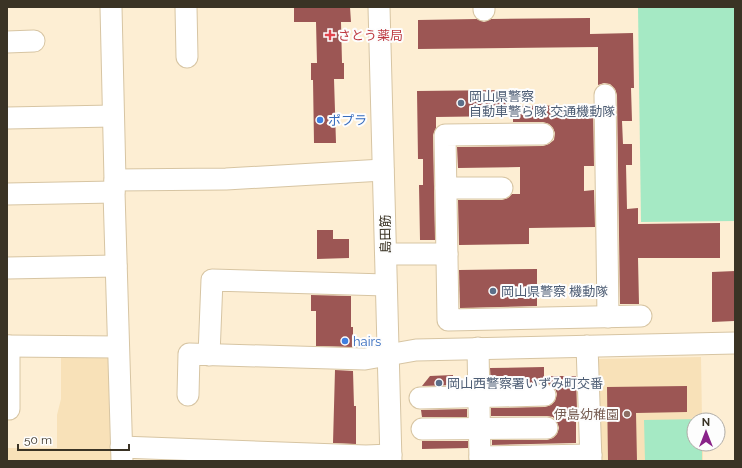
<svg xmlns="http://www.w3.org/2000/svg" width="742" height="468" font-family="Raleway,'Noto Sans JP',sans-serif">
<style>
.built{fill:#f8e1b8}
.green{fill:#a5e9c4}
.building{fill:#9c5654}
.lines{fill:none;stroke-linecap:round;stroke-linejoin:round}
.minor-casing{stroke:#d7c5a3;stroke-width:23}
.minor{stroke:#fff;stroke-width:21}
.health-dot{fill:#e0444e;stroke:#fdfdfd;stroke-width:1.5}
.service-dot{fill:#5c6f8a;stroke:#fdfdfd;stroke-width:1.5}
.shop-dot{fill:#3f7fe0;stroke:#fdfdfd;stroke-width:1.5}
.education-dot{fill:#8d6e63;stroke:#fdfdfd;stroke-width:1.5}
.labels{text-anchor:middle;stroke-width:4;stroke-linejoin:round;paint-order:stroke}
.health-label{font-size:13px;fill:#be3a42;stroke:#fdfdfd;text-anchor:start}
.service-label{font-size:13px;fill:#4e5e75;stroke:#fdfdfd;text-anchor:start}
.shop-label{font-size:13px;fill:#366cbe;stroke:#fdfdfd;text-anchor:start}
.street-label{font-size:13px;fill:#3a3325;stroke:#fdfdfd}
.education-label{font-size:13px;fill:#785e54;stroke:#fdfdfd;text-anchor:end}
</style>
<rect width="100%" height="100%" fill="#fdeed3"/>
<g class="built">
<path d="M61 352 112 353 116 461H7V448H57V415L61 399Z"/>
<path d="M701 357 702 420H694V444H703V461H597L594 359Z"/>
</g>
<g class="green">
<path d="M638 7H735V221L641 222Z"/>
<path d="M702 419 694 420V444H702V461H645L644 420Z"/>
</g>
<g class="building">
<path d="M294 7H350L351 22H341L342 63H344V79H334L336 143H314L313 80H311V63H317L316 22H294Z"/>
<path d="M590 18V34L633 33 634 88H631L632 121H622L623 144H632V165H626L627 209 638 208V224L720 223V258H638L639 304H620L617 95 615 89 610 84 604 83 598 85V47L418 49V20L477 19 484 22 491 19Z"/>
<path d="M506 90V116L436 117V128L433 135 435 240H420L419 185H423V159H418L417 91Z"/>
<path d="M593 105 594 166H584V191L594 190 595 227 529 228V244L459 245 458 200H502L508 198 512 194H520V167L458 168 457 147 543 146 549 144 554 140 555 133 553 128 549 124 543 122H513V106Z"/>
<path d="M317 230H333V239H349V258L317 259Z"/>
<path d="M537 269V306L460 308 459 270Z"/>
<path d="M735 271 734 321 712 322V272Z"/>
<path d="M311 295 351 296V327H353V347L316 346V311H311Z"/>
<path d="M544 367V376H576L577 410H576V443L492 445V440H547L553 438 557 434 559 428 557 422 553 417 547 416H491V408L545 407 551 405 555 401 557 394 555 388 551 385 545 383 491 384 490 368Z"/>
<path d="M335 370 353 371 354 406H356V444L333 443Z"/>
<path d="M453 375V385L422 386 430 376Z"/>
<path d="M687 386V412L636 413 637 461H608L607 387Z"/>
<path d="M467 409V417H422L421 410Z"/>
<path d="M422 441H468V448L422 449Z"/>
</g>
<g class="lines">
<defs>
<g id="minor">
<path d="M111 7 115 180 114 192 122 461"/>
<path d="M186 7 187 57"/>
<path d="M379 7 391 461"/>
<path d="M484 7V10"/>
<path d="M7 42 34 41"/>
<path d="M605 95 608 317"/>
<path d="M7 118 113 116"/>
<path d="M543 134 445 135 448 320 641 316"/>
<path d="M115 180 226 179 383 170"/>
<path d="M446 188H502"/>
<path d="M7 194 114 192"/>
<path d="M386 254H447"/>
<path d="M7 268 116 266"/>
<path d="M7 346 118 347"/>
<path d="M9 346V409"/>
<path d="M587 346 591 461"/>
<path d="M478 348 480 461"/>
<path d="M209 355 212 280 386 285"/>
<path d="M188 395 189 354 365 359 416 350 735 343"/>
<path d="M420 398 545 395"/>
<path d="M422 429 547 428"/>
<path d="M121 447 366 456 391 455"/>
<path d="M480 457 591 455"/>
</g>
</defs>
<use href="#minor" class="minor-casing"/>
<use href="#minor" class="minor"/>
</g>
<path class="health-dot" d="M328 29h4v4h4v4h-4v4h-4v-4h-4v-4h4z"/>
<g class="service-dot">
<circle cx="461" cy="103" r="4"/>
<circle cx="493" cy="291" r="4"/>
<circle cx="439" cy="383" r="4"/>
</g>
<g class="shop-dot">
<circle cx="320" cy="120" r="4"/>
<circle cx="345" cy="341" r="4"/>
</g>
<circle class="education-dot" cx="627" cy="414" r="4"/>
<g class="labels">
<g class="health-label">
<text x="338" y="40">さとう薬局</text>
</g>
<g class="service-label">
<text x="469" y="101">岡山県警察<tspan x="469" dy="15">自動車警ら隊 交通機動隊</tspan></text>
<text x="501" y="296">岡山県警察 機動隊</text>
<text x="447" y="388">岡山西警察署いずみ町交番</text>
</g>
<g class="shop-label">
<text x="328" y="125">ポプラ</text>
<text x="353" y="346">hairs</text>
</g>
<g class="street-label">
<text transform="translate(385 234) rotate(-91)" y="5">島田筋</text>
</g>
<g class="education-label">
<text x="619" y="419">伊島幼稚園</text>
</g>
</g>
<rect width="742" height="468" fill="none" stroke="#3a3325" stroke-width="16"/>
<g transform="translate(706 432)"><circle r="19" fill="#fdfdfd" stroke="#afaca7"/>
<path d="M0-3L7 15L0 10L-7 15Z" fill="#892289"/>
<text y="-6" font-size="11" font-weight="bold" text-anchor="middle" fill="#3a3325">N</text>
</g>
<path d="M18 444v6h111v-6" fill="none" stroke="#3a3325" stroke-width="2"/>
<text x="24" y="444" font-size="12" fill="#3a3325" stroke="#fdfdfd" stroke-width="3" paint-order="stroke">50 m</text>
</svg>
